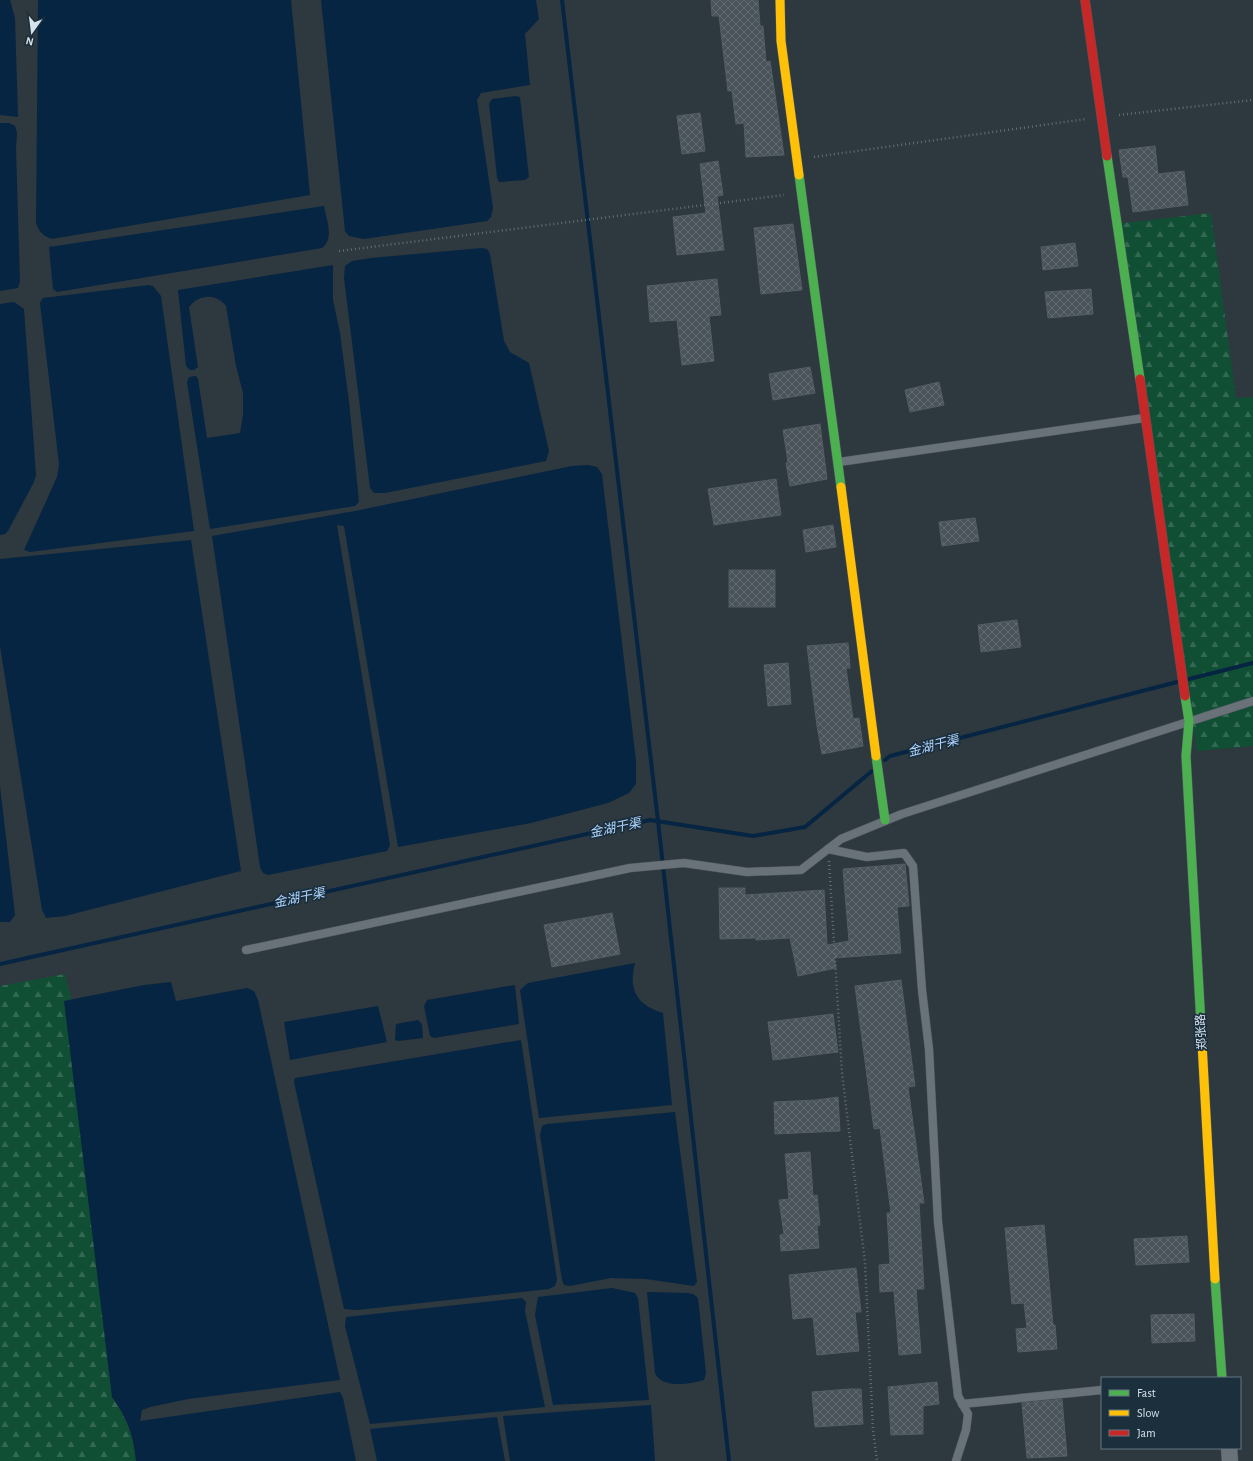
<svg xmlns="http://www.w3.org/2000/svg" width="1253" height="1461" font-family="'Alegreya Sans','Noto Sans SC',sans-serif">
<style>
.forest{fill:url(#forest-firs)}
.water{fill:#062542}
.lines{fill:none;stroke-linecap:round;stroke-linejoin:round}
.stream{stroke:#062542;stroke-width:4}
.building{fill:url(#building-cross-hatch);stroke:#535d63}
.lane-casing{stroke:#4d565d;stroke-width:9}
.street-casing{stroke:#4d565d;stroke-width:17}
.fast-casing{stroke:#4d565d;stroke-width:10}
.slow-casing{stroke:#4d565d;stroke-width:10}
.jam-casing{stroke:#4d565d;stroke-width:10}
.path{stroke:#666e75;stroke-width:2.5;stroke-dasharray:1 3;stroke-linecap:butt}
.lane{stroke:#697278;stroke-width:8}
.street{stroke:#697278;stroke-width:16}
.fast{stroke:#4caf50;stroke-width:9}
.slow{stroke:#ffc107;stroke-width:9}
.jam{stroke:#c62828;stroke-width:9}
.labels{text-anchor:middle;stroke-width:3.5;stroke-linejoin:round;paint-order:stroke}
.street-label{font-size:12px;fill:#d7e3ec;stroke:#1b2f3d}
.water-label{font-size:13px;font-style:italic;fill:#aed3fd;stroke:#1b2f3d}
</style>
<defs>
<pattern id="forest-firs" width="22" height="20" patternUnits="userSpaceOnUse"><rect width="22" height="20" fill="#114f35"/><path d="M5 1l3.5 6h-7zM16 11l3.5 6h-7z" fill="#336852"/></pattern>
<pattern id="building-cross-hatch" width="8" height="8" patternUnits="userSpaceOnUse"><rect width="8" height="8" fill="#4a5359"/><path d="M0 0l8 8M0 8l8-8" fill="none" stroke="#636c71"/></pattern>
</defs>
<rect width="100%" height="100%" fill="#2d383f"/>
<g class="forest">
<path d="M1211 213 1236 398 1253 397V746L1197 751 1116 224Z"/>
<path d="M65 974 71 999 112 1397C127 1419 133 1434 136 1461H0V986Z"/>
</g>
<g class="water">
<path d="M0 0H10L15 18 18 117 0 115Z"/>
<path d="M38 0H291L310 195 52 239C43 236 39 232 36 223Z"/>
<path d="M321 0H536L539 19 525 34 530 85 481 93 477 100 493 208 491 217 487 221 364 239 349 236 345 231Z"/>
<path d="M515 96 520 97 529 177 525 180 499 182 497 177 489 104 492 99Z"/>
<path d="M0 123H9L15 126 17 133 16 149 20 282 18 288 0 291Z"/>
<path d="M324 206C326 219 335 238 322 248L57 292 53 289 49 247Z"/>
<path d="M482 248 487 249 490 254 504 341 510 352 529 363 549 451 546 461 385 493H374L370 488 344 278 345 266 352 261 371 258Z"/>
<path d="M333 265V300L340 333 349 402 359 502 355 506 210 529 187 382 189 377 196 376 198 379 207 438 240 433 243 415V393L236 366 226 306C216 293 199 294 189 307L198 367 194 370H190L186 366 178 290Z"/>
<path d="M149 285 153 286 161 296 194 531 30 552 24 550 57 477 59 464 40 303 43 298Z"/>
<path d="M14 302 24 309 36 475 34 482 8 531 5 534 0 535V304Z"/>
<path d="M588 465 597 467 602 474 636 761V784L629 793 608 803 531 823 398 847 344 526 337 525 390 845 387 851 268 875 263 873 260 867 212 536 355 511 572 466Z"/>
<path d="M191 540 241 871 65 916 46 918 42 910 0 646V559Z"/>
<path d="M0 786 15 915 10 922H0Z"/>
<path d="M635 963C628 990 637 1005 663 1013L672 1105 539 1118 520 990 528 983Z"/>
<path d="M171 982 176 1001 247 988 254 991 258 1000 340 1380 188 1399 150 1407 142 1410 140 1421 340 1392 343 1398 356 1461H136C133 1433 128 1420 112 1397L64 1001 144 985Z"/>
<path d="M515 985 519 1024 434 1038 430 1036 424 1006 427 1000Z"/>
<path d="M378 1006 387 1042 290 1060 284 1022Z"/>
<path d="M418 1020 422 1024 423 1038 398 1041 395 1040 396 1024Z"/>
<path d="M521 1040 557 1280 555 1286 549 1289 357 1310 344 1309 294 1082 295 1078Z"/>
<path d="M675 1112 697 1282 694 1286 646 1279 611 1278 570 1286 564 1285 562 1280 540 1135 542 1126 547 1124Z"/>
<path d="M612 1288 635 1293 638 1298 649 1400 553 1405 535 1315 538 1297Z"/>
<path d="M647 1292 687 1293 693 1294 698 1298 706 1373 704 1380C690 1384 662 1389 655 1373Z"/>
<path d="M522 1298 526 1302 525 1311 545 1407 370 1424 345 1326 346 1317Z"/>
<path d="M651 1405 655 1461H510L503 1416Z"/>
<path d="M497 1417 505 1461H377L370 1429Z"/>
</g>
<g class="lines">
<g class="stream">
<path d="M562 0 658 821 729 1461"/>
<path d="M1189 679 1253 663"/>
<path d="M885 760 890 756 1177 682"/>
<path d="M0 964 650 820 753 836 805 827 872 771"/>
</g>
</g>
<g class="building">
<path d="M711 0H758L760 26H763L766 62 770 61 784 155 746 157 744 123 736 124 732 91H728L719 16H712Z"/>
<path d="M700 113 705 151 682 154 677 116Z"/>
<path d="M1155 146 1158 174 1184 171 1188 205 1133 212 1128 177H1123L1119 150Z"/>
<path d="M718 161 723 195 717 196 724 250 677 255 673 217 706 213 700 164Z"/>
<path d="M793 224 802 290 761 294 754 228Z"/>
<path d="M1075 243 1078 266 1043 270 1041 247Z"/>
<path d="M717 279 721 315 709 316 714 361 682 365 677 320 650 322 647 286Z"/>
<path d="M1091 289 1093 314 1048 318 1045 292Z"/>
<path d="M810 367 815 393 773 400 769 374Z"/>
<path d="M939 382 944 405 910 412 905 390Z"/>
<path d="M820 424 827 479 790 486 786 463 788 462 783 430Z"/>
<path d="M776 479 781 515 714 525 708 489Z"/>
<path d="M975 518 979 541 942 546 939 522Z"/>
<path d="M833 525 836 547 806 552 803 530Z"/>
<rect x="729" y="570" width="46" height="37"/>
<path d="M1017 620 1021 647 981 652 978 625Z"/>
<path d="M848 643 850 668H846L853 719 859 718 863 746 822 754 817 726 807 646Z"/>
<path d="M788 663 791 704 768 706 764 665Z"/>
<path d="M905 864 909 906 897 907 901 953 834 958 836 968 798 976 790 938 756 940V938L720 939 719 888H745V895L824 890 827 945 849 941 843 869Z"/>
<path d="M612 913 620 954 552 967 544 925Z"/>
<path d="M901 980 915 1086 908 1087 924 1203H919L924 1289H916L921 1353 899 1355 894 1291 880 1292 879 1265 890 1264 887 1213H891L880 1128 874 1129 855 986Z"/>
<path d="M833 1014 838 1052 773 1060 768 1022Z"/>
<path d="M838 1097 840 1131 775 1134 774 1102 816 1100Z"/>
<path d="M810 1152 813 1196 817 1195 820 1225 817 1226 819 1248 781 1251 780 1235 784 1234 779 1200 789 1199 785 1154Z"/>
<path d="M1044 1225 1053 1325H1055L1057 1349 1018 1352 1016 1329 1027 1328 1024 1303 1012 1304 1005 1228Z"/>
<path d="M1187 1236 1189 1262 1136 1265 1134 1239Z"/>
<path d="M856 1268 861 1312H855L859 1351 817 1355 813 1317 793 1319 789 1275Z"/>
<path d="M1194 1314 1195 1341 1152 1343 1151 1315Z"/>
<path d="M937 1382 939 1404 923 1406V1434L891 1435 888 1387Z"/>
<path d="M849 1389H861L863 1424 815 1427 812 1392Z"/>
<path d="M1062 1399 1067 1456 1027 1458 1022 1403Z"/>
</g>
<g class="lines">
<defs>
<g id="lane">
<path d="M839 462 1144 418"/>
<path d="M828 849 867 857 904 853 913 866 922 990 929 1049 938 1222 958 1396 968 1414 966 1430 956 1461"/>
<path d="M246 950 630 868 684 863 747 872 801 870 841 839 902 814 1253 701"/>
<path d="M962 1404 1102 1390"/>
</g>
<path id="street" d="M1229 1448 1230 1461"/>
<g id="fast">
<path d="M1107 156 1140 379"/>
<path d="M799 175 841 487"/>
<path d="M1185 696 1189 721 1186 756 1202 1043"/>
<path d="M876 756 885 820"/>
<path d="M1215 1279 1222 1378"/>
</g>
<g id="slow">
<path d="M780 0 781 41 799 175"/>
<path d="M841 487 876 756"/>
<path d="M1202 1043 1215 1279"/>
</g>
<g id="jam">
<path d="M1085 0 1107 156"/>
<path d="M1140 379 1185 696"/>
</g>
</defs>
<use href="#lane" class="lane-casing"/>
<use href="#street" class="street-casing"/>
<use href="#fast" class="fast-casing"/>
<use href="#slow" class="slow-casing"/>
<use href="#jam" class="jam-casing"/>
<g class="path">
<path d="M1119 115 1253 100"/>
<path d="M814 157 1086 119"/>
<path d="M339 251 784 195"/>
<path d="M829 861 842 1073 865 1263 873 1430 877 1461"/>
</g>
<use href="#lane" class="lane"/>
<use href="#street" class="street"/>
<use href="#fast" class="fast"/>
<use href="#slow" class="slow"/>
<use href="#jam" class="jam"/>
</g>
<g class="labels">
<g class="street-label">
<text transform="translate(1201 1032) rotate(-93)" y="4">郑张路</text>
</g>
<g class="water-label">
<text transform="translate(933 745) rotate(-14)" y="5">金湖干渠</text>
<text transform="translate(615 827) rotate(-12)" y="5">金湖干渠</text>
<text transform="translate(299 897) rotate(-12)" y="5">金湖干渠</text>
</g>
</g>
<rect x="1101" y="1377" width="140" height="72" fill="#1b2f3d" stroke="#667783"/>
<rect x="1109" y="1390" width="20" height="6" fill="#4caf50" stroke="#667783"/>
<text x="1137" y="1397" font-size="12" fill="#d7e3ec">Fast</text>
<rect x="1109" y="1410" width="20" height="6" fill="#ffc107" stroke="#667783"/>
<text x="1137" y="1417" font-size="12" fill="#d7e3ec">Slow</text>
<rect x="1109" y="1430" width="20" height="6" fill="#c62828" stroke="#667783"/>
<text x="1137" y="1437" font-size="12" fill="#d7e3ec">Jam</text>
<g transform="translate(32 32) rotate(194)" stroke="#1b2f3d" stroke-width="3" paint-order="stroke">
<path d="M0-3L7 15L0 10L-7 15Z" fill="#d7e3ec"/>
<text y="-6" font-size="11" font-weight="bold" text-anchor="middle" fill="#d7e3ec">N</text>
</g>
</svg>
